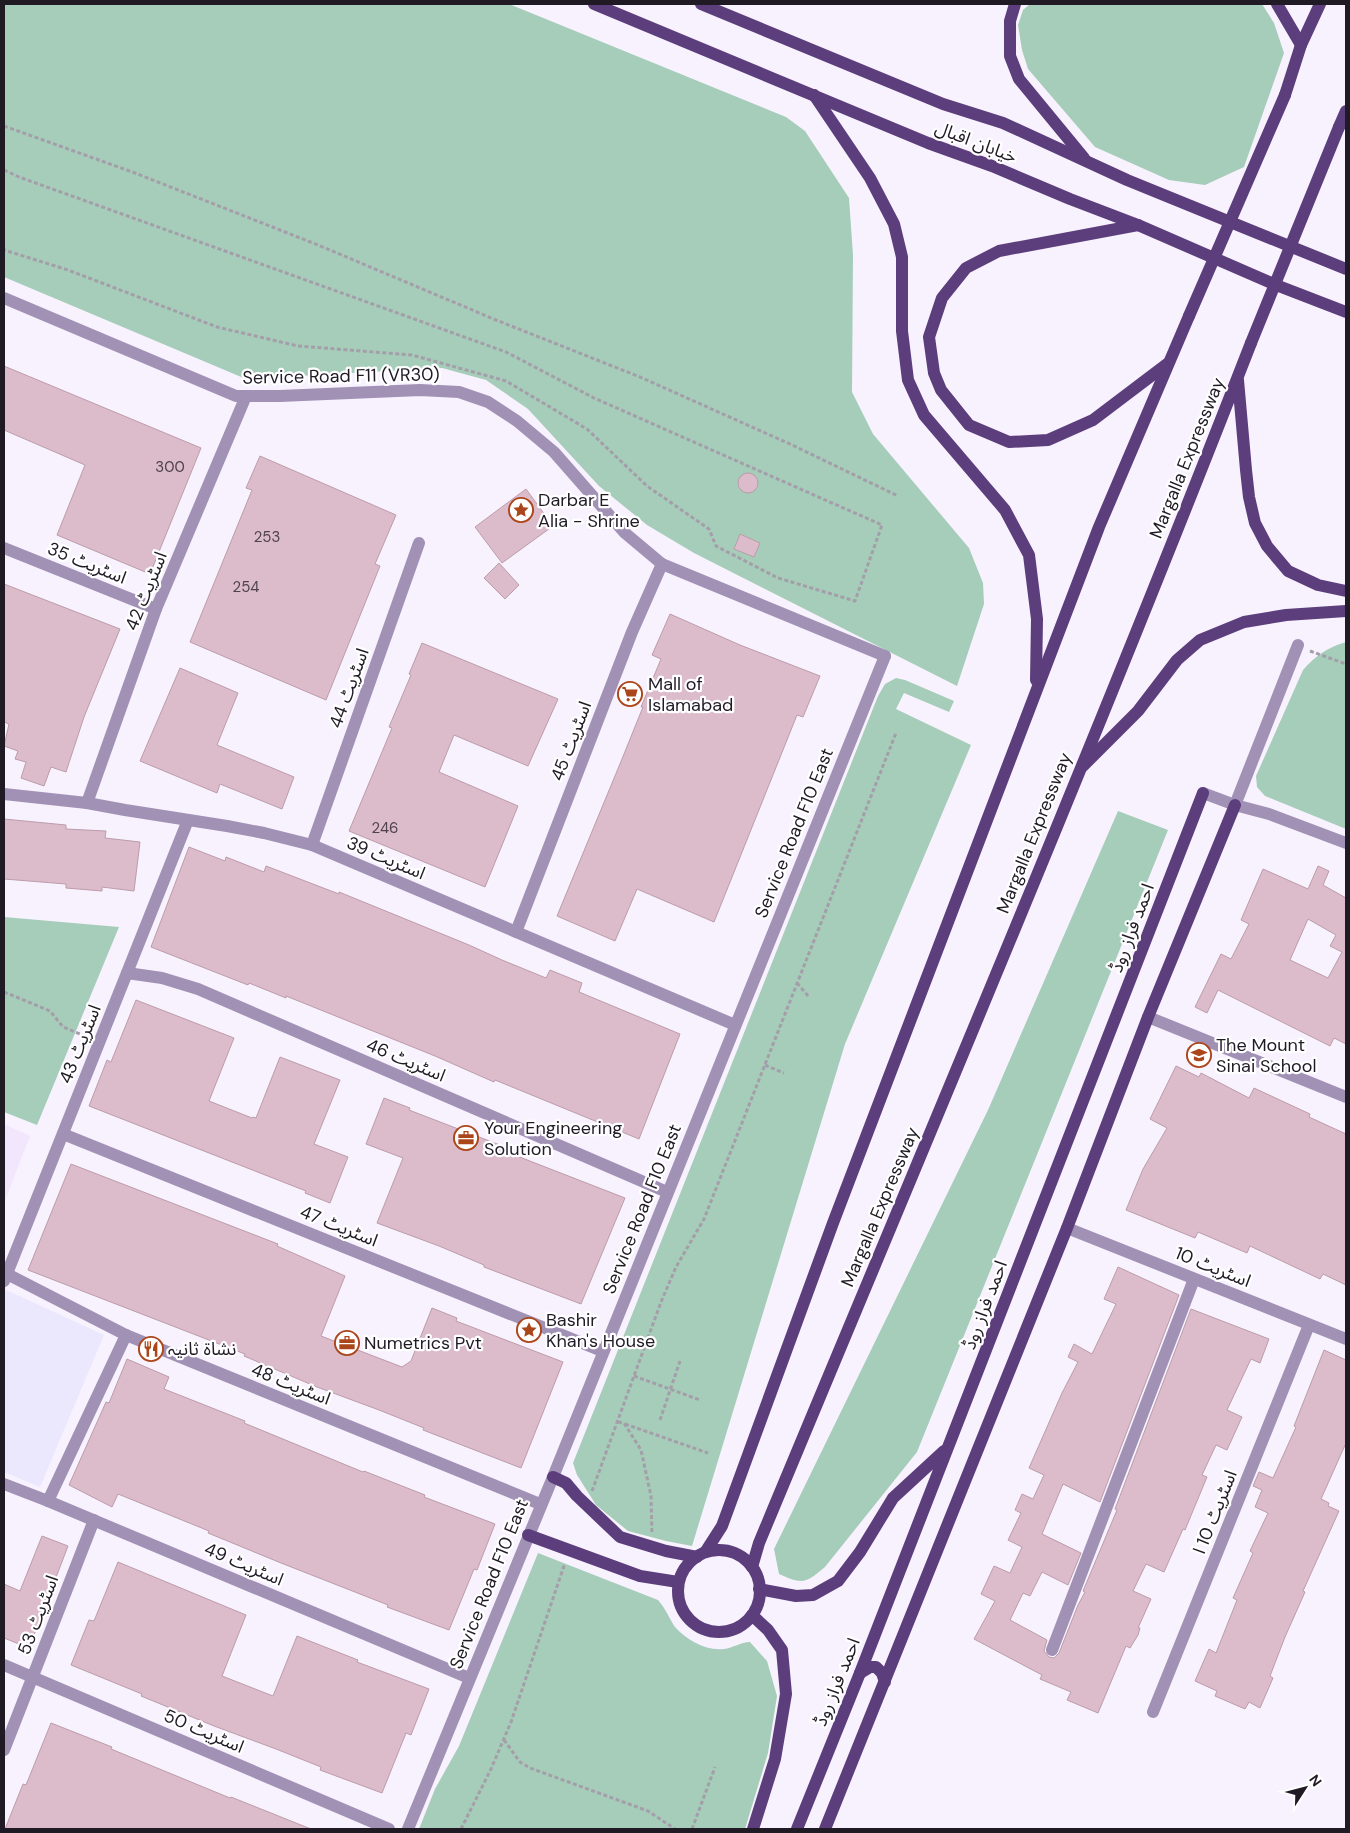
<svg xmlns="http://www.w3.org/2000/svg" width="1350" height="1833" font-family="'DM Sans','Noto Sans Arabic',sans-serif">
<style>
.commercial{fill:#ebe7fd}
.built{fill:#f1e6fc}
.green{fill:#a6cdb9}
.building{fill:#dcbbca;stroke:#bc9caa;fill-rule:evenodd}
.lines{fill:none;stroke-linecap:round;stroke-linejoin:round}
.path{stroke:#a49eaa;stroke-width:3;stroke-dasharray:4 2.5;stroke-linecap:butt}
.minor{stroke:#a191b5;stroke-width:12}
.tertiary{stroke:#a191b5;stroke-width:12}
.primary{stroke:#5d3e7c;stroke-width:12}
.primary-bridge{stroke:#5d3e7c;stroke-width:12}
.labels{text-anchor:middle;stroke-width:4.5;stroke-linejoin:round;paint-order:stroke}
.number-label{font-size:15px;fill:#4f424e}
.street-label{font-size:18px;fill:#201a25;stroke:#fff}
.poi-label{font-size:18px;fill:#201a25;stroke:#fff;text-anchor:start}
</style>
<rect width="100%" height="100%" fill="#f8f2fe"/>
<path class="commercial" d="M4 1289 104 1335 40 1487 4 1472Z"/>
<path class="built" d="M4 1124 30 1136 4 1203Z"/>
<g class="green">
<path d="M4 4H509L786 117 805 131 849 198 853 255 852 392 873 434 969 548 983 583 984 604 957 686 694 553 647 525 599 486 528 409 486 380 442 368 246 379 4 277Z"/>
<path d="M1030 4H1262L1274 23 1284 53 1244 167 1205 185 1169 180 1095 147 1028 69 1022 50 1018 25 1023 10Z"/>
<path d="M1346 642V829L1265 796 1257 787 1256 776 1303 670C1316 655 1327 648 1346 642Z"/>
<path d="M896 678 905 680 954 701 949 712 904 693 896 709 971 745 845 1044 692 1546 666 1541 628 1531 596 1505 577 1475 573 1463 878 696 885 684Z"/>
<path d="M1118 811 1168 830 917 1452 825 1567C806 1583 803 1585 779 1574L774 1549 988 1110Z"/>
<path d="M4 917 119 927 37 1125 4 1112Z"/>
<path d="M538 1553 658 1600C666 1609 669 1618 675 1627 687 1640 705 1651 724 1649 733 1648 741 1642 750 1642L767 1661 777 1696 768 1753 745 1829H419L435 1789 459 1746Z"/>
</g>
<g class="building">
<path d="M4 366 201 448 150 574 57 535 85 465 4 430Z"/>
<path d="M260 456 396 515 375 564 380 566 326 700 190 642 252 490 246 488Z"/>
<circle cx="748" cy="483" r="10"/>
<path d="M526 489 553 526 502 563 475 527Z"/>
<path d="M740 534 760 543 754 557 734 549Z"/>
<path d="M499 563 519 585 505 599 484 578Z"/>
<path d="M4 584 120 629 84 717 66 772 51 767 44 786 21 778 26 762 15 759 18 751 4 746 9 724 4 722Z"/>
<path d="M670 614 740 645 820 676 803 717 797 715 714 922 637 889 615 941 557 916 622 759 643 707H641L661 659 652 655Z"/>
<path d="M422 643 558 699 528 766 454 735 439 772 518 806 485 887 349 831 392 728 389 727 411 675 409 674Z"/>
<path d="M180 668 238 693 217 745 294 777 282 809 220 784 217 793 140 761Z"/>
<path d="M4 819 66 825V829L106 831 105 838 140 842 134 891 102 887V891L66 888V884L4 879Z"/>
<path d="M189 847 225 861 226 857 264 872 266 866 339 894V892L469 945 502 960 546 978 550 970 582 983 579 992 680 1034 639 1139 495 1080 494 1082 435 1056 286 996V998L249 983 248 985 151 947Z"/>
<path d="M1318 866 1329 871 1323 885 1346 898V1044L1334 1038 1330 1046 1218 990 1207 1013 1195 1007 1221 954 1231 959 1249 924 1241 920 1263 869 1308 889ZM1308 919 1336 935 1330 946 1342 952 1328 978 1290 960Z"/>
<path d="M136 1000 234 1038 209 1101 252 1118 253 1117 256 1118 280 1057 340 1080 314 1144 348 1157 330 1203 305 1193 306 1191 89 1106 107 1060 111 1062Z"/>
<path d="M1176 1066 1199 1077 1201 1073 1249 1098 1254 1088 1310 1114 1309 1117 1346 1134V1285L1323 1274 1320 1279 1250 1246 1247 1253 1198 1232 1195 1238 1126 1210 1143 1169 1167 1128 1150 1119Z"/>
<path d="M384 1098 410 1108 409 1110 518 1152 517 1156 625 1198 581 1304 484 1267V1265L439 1246 377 1223 403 1158 366 1144Z"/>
<path d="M71 1164 278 1244 277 1246 345 1276 321 1336 402 1367 411 1361 432 1308 457 1318 456 1321 563 1362 521 1468 423 1430 424 1428 379 1410 317 1387 244 1356 245 1354 28 1270Z"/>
<path d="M1118 1267 1179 1295 1100 1502 1063 1484 1042 1534 1081 1553 1068 1585 1042 1572 1030 1596 1023 1593 1010 1620 1047 1640 1044 1651 1049 1657 1054 1658 1059 1653 1078 1605 1085 1592 1083 1591 1117 1510 1115 1509 1191 1309 1269 1339 1260 1363 1251 1359 1227 1410 1242 1417 1227 1450 1216 1445 1202 1475 1207 1477 1185 1530 1183 1529 1164 1572 1146 1564 1133 1591 1151 1599 1138 1628H1140L1138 1635 1130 1648 1126 1646 1098 1713 1067 1700 1071 1692 1040 1679 1042 1675 974 1639 995 1601 981 1594 994 1566 1010 1573 1022 1547 1008 1540 1021 1513 1015 1510 1022 1494 1033 1499 1044 1475 1029 1468 1062 1393 1078 1362 1068 1357 1074 1344 1092 1354 1116 1304 1104 1299Z"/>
<path d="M1324 1350 1346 1360V1443L1321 1499 1329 1503 1328 1506 1339 1511 1303 1591 1305 1592 1285 1637 1270 1676 1273 1678 1260 1708 1249 1702 1245 1709 1215 1696 1217 1691 1195 1681 1209 1649 1216 1653 1237 1600 1233 1598 1253 1553 1250 1551 1268 1513 1255 1507 1262 1490 1253 1486 1259 1472 1273 1478 1296 1427 1294 1426Z"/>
<path d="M127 1359 169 1377 164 1389 245 1421 244 1423 363 1472 364 1471 425 1495 424 1497 495 1524 477 1570 474 1569 449 1630 387 1607 388 1605 281 1563 208 1533 209 1531 118 1494 112 1507 69 1485 106 1402 109 1403Z"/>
<path d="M42 1536 68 1546 29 1648 4 1638V1584L20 1591Z"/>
<path d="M118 1562 246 1615 222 1676 273 1696 297 1636 358 1660 357 1662 429 1689 411 1735 406 1733 382 1793 320 1770 321 1767 276 1749 214 1726 141 1696 142 1694 71 1665 89 1620 94 1621Z"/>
<path d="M51 1723 112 1747 111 1749 230 1798 231 1797 311 1829H5L23 1784 26 1785Z"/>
</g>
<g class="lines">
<g class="path">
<path d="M4 126 135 173 318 245 496 320 640 377 790 444 898 496"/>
<path d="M4 170 19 177 506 352 594 398 882 525 855 601 778 578 716 546 709 529 647 486 587 429 506 381 412 355 298 346 217 327 68 270 4 250"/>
<path d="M1310 651 1346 664"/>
<path d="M797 983 809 997"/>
<path d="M4 992 50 1011 63 1027 87 1037"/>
<path d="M765 1065 784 1073"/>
<path d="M634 1376 700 1400"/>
<path d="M660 1420 680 1361"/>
<path d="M618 1422 624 1423 641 1450 651 1496 652 1534"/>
<path d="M625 1424 708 1453"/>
<path d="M592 1491 661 1302 676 1267 704 1219 896 733"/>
<path d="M504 1740 520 1762 530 1768 648 1811 675 1829"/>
<path d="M461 1829 491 1769 511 1722 565 1563"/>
<path d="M692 1829 715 1767"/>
</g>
<g class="minor">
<path d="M4 298 236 396H280L420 390 459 392 488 402 517 421 554 452 625 533 662 564 885 656"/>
<path d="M4 548 156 609"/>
<path d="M1203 793 1235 805 1269 814 1346 843"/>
<path d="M4 794 87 803 125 810 227 826 264 833 312 845 735 1025"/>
<path d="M87 803 156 609 246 396"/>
<path d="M1235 805 1298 645"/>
<path d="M312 845 419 543"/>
<path d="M516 932 632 632 662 564"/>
<path d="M127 973 162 978 198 989 667 1192"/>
<path d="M1148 1017 1346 1097"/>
<path d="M63 1134 602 1351"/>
<path d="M1067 1228 1346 1339"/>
<path d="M7 1274 126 1335 540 1504"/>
<path d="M4 1281 188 820"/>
<path d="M4 1484 48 1501 469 1678"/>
<path d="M48 1501 126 1335"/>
<path d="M1052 1650 1194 1279"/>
<path d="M4 1665 389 1829"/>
<path d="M1153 1712 1309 1325"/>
<path d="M4 1750 94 1520"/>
</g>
<path class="tertiary" d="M408 1829 553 1477 885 656"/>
<g class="primary">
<path d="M594 4 928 143 992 166 1070 199 1138 225 1276 285 1346 312"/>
<path d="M701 4 943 104 1003 123 1127 180 1346 269"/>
<path d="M1015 4 1010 21V56L1019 79 1084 158"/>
<path d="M1277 4 1301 45"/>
<path d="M814 95 870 178 894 224 902 257V331L908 380 924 415 1005 510 1029 555 1037 619 1036 680"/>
<path d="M1285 95 1301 45 1320 4"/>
<path d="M1339 127 1346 111"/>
<path d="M1138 225 999 251 966 268 942 298 929 337 934 373 941 390 969 425 1009 442 1048 440 1093 420 1167 364"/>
<path d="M1238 380 1246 470 1249 497 1255 523 1267 546 1288 571 1318 585 1346 591"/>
<path d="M1083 766 1138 711 1177 660 1200 640 1244 622 1286 615 1346 611"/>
<path d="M553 1477 566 1483 577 1496 620 1537 666 1551 697 1557"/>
<path d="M528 1535 640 1576 678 1582"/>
<circle cx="719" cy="1591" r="41"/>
<path d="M706 1551 722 1526 833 1223 1099 527 1189 316"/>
<path d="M752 1567 759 1543C925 1144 1094 746 1251 343"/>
<path d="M759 1589 796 1596 813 1595 838 1581 860 1552 893 1498 944 1451"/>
<path d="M752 1615 768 1630 782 1650 786 1694 775 1759 753 1829"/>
<path d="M860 1673 870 1667H876L882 1673 885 1682"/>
<path d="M797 1829 860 1673 1203 793"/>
<path d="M825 1829 1067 1228 1148 1017 1235 805"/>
</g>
<g class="primary-bridge">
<path d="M1189 316 1285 95"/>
<path d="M1251 343 1339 127"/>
</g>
</g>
<defs>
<symbol id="sight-ring" viewBox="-11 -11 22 22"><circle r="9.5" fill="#fff" stroke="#ab451a" stroke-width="1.5"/><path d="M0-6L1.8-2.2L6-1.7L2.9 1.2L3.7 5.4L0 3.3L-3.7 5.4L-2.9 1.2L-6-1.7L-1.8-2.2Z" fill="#ab451a"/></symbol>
<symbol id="supermarket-ring" viewBox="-11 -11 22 22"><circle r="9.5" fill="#fff" stroke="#ab451a" stroke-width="1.5"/><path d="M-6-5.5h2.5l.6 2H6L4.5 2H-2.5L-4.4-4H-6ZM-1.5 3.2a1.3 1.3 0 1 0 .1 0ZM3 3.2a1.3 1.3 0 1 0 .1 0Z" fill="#ab451a"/></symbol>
<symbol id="school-ring" viewBox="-11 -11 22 22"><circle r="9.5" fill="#fff" stroke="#ab451a" stroke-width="1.5"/><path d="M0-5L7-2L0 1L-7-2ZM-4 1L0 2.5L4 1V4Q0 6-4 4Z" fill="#ab451a"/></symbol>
<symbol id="office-ring" viewBox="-11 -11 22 22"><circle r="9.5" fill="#fff" stroke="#ab451a" stroke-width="1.5"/><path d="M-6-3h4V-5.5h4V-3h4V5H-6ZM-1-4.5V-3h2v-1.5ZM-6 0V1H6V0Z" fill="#ab451a"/></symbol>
<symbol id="restaurant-ring" viewBox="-11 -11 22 22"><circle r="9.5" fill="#fff" stroke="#ab451a" stroke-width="1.5"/><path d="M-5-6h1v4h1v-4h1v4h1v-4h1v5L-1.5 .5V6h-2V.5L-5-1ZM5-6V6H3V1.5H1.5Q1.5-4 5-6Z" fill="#ab451a"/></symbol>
</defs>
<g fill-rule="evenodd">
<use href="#sight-ring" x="507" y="496" width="28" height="28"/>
<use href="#supermarket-ring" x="616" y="680" width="28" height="28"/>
<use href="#school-ring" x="1185" y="1041" width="28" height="28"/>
<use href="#office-ring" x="452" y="1124" width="28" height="28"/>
<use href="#sight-ring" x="515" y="1316" width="28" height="28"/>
<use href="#office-ring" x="333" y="1329" width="28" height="28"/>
<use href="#restaurant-ring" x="137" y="1335" width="28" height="28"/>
</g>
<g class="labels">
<g class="number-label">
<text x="170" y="472">300</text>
<text x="267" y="542">253</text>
<text x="246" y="592">254</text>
<text x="385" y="833">246</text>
</g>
<g class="street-label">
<text transform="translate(976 142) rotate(21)" y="6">خیابان اقبال</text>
<text transform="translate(341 376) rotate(-1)" y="6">Service Road F11 (VR30)</text>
<text transform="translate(1187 458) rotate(-68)" y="6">Margalla Expressway</text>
<text transform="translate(87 563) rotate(22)" y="6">اسٹریٹ 35</text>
<text transform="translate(146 591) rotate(-68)" y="6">اسٹریٹ 42</text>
<text transform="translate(349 688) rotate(-70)" y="6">اسٹریٹ 44</text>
<text transform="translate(571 741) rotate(-69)" y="6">اسٹریٹ 45</text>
<text transform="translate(794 833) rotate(-68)" y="6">Service Road F10 East</text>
<text transform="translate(1034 833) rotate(-68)" y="6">Margalla Expressway</text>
<text transform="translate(386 858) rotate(23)" y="6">اسٹریٹ 39</text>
<text transform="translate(1132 928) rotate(-69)" y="6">احمد فراز روڈ</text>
<text transform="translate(80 1044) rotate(-68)" y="6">اسٹریٹ 43</text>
<text transform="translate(406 1060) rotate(23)" y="6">اسٹریٹ 46</text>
<text transform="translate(880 1207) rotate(-67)" y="6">Margalla Expressway</text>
<text transform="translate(642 1209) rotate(-68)" y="6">Service Road F10 East</text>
<text transform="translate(339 1226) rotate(22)" y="6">اسٹریٹ 47</text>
<text transform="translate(1213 1267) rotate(22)" y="6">اسٹریٹ 10</text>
<text transform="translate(985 1305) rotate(-69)" y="6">احمد فراز روڈ</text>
<text transform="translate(291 1384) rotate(22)" y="6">اسٹریٹ 48</text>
<text transform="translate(1215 1512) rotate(-68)" y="6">اسٹریٹ 10 ا</text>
<text transform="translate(244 1564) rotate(23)" y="6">اسٹریٹ 49</text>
<text transform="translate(489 1584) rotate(-68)" y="6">Service Road F10 East</text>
<text transform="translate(38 1615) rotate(-69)" y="6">اسٹریٹ 53</text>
<text transform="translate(837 1682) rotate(-68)" y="6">احمد فراز روڈ</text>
<text transform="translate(204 1731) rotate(23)" y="6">اسٹریٹ 50</text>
</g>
<g class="poi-label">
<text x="538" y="506">Darbar E<tspan x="538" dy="21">Alia - Shrine</tspan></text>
<text x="648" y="690">Mall of<tspan x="648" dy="21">Islamabad</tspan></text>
<text x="1216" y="1051">The Mount<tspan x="1216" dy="21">Sinai School</tspan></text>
<text x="484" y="1134">Your Engineering<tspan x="484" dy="21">Solution</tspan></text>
<text x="546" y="1326">Bashir<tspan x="546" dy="21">Khan's House</tspan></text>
<text x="364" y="1349">Numetrics Pvt</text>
<text x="168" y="1355">نشاۃ ثانیہ</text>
</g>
</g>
<rect width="1350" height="1833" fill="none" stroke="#201a25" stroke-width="10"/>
<g transform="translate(1305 1788) rotate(54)" stroke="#ffffff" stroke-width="4" paint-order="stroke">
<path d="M0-4L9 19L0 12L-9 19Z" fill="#201a25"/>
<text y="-8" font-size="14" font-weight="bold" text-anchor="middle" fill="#201a25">N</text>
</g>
</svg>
